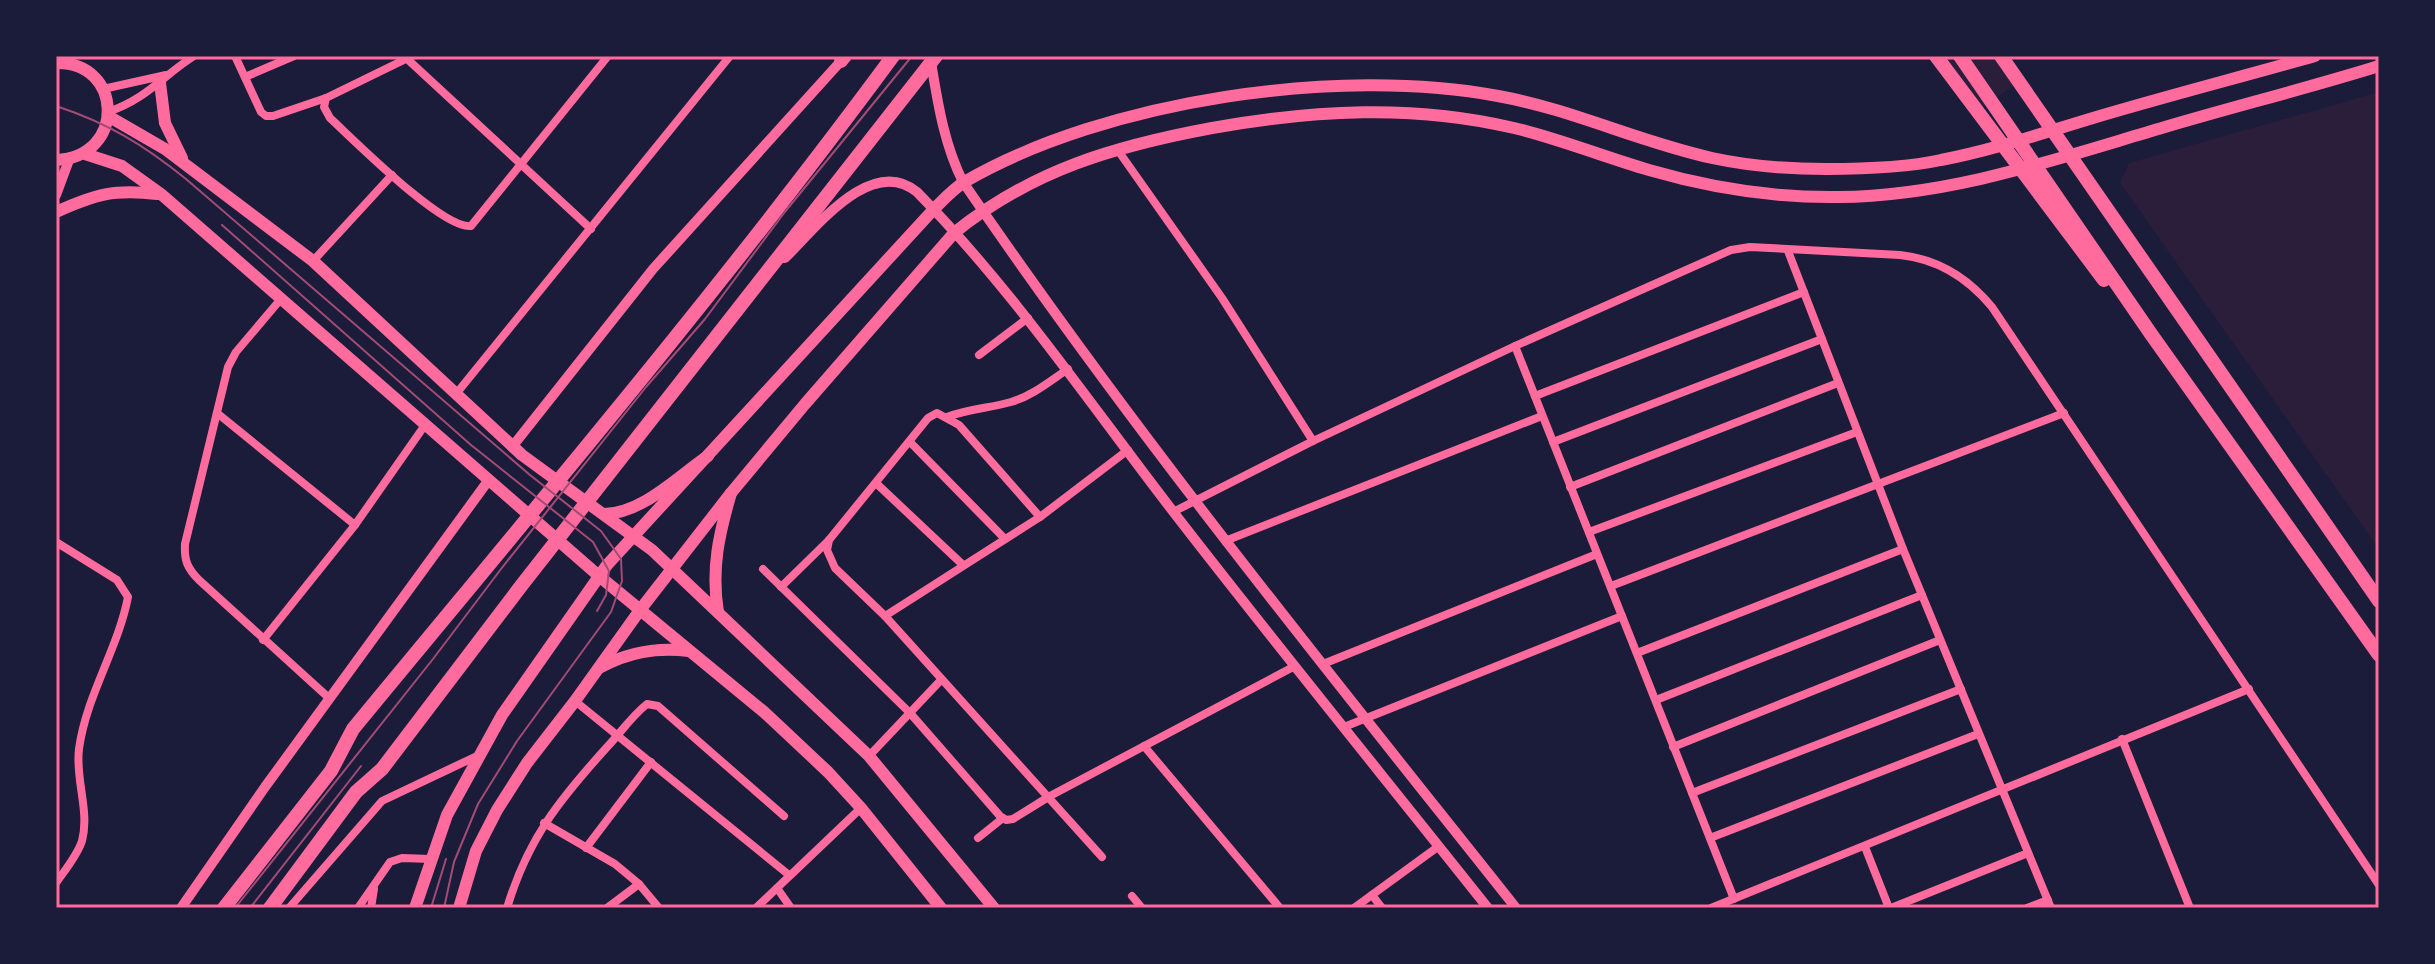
<svg xmlns="http://www.w3.org/2000/svg" width="2435" height="964" font-family="'Asap Condensed',sans-serif">
<style>
.green{fill:#2a1e3b}
.lines{fill:none;stroke-linecap:round;stroke-linejoin:round}
.minor{stroke:#ff6b9d;stroke-width:8}
.tertiary{stroke:#ff6b9d;stroke-width:10}
.secondary{stroke:#ff6b9d;stroke-width:12}
.primary{stroke:#ff6b9d;stroke-width:12}
.trunk{stroke:#ff6b9d;stroke-width:14}
.tram{stroke:#a44b75;stroke-width:2}
.neatline{fill:none;stroke:#ff6b9d;stroke-width:3}
</style>
<rect width="100%" height="100%" fill="#1b1b3a"/>
<g class="green">
<path d="M1930 56H2003L2021 81 1974 113Z"/>
<path d="M2379 92V549L2120 183 2129 163Z"/>
</g>
<g class="lines">
<g class="minor">
<path d="M235 56 261 112 266 116H273L326 98 412 56"/>
<path d="M404 56 591 229"/>
<path d="M245 77 294 56"/>
<path d="M103 89 166 75"/>
<path d="M326 98 324 107 330 118C354 140 443 230 471 226L608 56"/>
<path d="M108 112C148 98 161 77 194 56"/>
<path d="M1117 149 1222 298 1313 441"/>
<path d="M1788 251 1903 549 2051 908"/>
<path d="M313 261 392 175"/>
<path d="M280 300 236 352 228 367 185 544C184 560 187 568 199 580L329 698"/>
<path d="M1515 346 1734 899"/>
<path d="M979 355 1028 318"/>
<path d="M456 394 730 56"/>
<path d="M1535 396 1804 292"/>
<path d="M217 413 355 525 425 425"/>
<path d="M947 417C968 409 990 408 1011 402 1032 396 1050 381 1068 369"/>
<path d="M910 442 1005 539"/>
<path d="M1553 442 1822 339"/>
<path d="M877 484 963 565"/>
<path d="M1570 487 1838 383"/>
<path d="M1173 512 1313 441 1515 346 1731 250 1750 247 1900 255C1938 259 1968 278 1992 307L2379 885"/>
<path d="M1589 532 1857 432"/>
<path d="M829 540 827 550 835 568 885 616 1102 857"/>
<path d="M1225 541 1542 416"/>
<path d="M56 542 117 580 128 597C118 649 86 696 79 749 75 779 90 811 82 841 77 856 65 870 56 883"/>
<path d="M763 569 910 713 1000 816 1006 820 1013 819 1050 796 1295 666"/>
<path d="M1611 586 2064 413"/>
<path d="M781 587 829 540 928 418 937 413 959 425 1040 517"/>
<path d="M885 616 1040 517 1128 450"/>
<path d="M263 640 355 525"/>
<path d="M1637 653 1903 549"/>
<path d="M1323 664 1597 554"/>
<path d="M1656 700 1922 595"/>
<path d="M575 701 789 875"/>
<path d="M1344 727 1622 616"/>
<path d="M2122 739 2190 908"/>
<path d="M1144 746 1280 908"/>
<path d="M1673 747 1940 640"/>
<path d="M869 756 941 680"/>
<path d="M1692 793 1961 689"/>
<path d="M544 823 615 864 639 884 659 908"/>
<path d="M978 838 1003 818"/>
<path d="M1710 838 1978 734"/>
<path d="M1865 847 1889 908"/>
<path d="M586 848 651 762"/>
<path d="M777 888 791 908"/>
<path d="M1372 895 1382 908"/>
<path d="M1132 896 1142 908"/>
<path d="M289 908 382 801 479 755"/>
<path d="M358 908 390 862 402 858 431 859"/>
<path d="M371 908 374 889"/>
<path d="M507 908C528 838 560 799 608 746 621 732 632 716 647 704L658 706 784 816"/>
<path d="M607 908 639 884"/>
<path d="M756 908 861 808"/>
<path d="M1354 908 1439 846"/>
<path d="M1711 908 2249 689"/>
<path d="M1891 908 2028 853"/>
<path d="M2027 908 2048 900"/>
</g>
<g class="tertiary">
<path d="M931 62C938 104 944 144 963 182 1135 434 1327 670 1516 908"/>
<path d="M56 195 69 160"/>
<path d="M785 258C815 229 871 154 917 192 1014 291 1090 404 1175 514 1277 646 1384 777 1488 908"/>
<path d="M512 447 653 269 841 61"/>
<path d="M181 908 265 787 488 481"/>
</g>
<g class="secondary">
<path d="M415 908 447 815 502 715 607 565 934 209C944 199 954 188 966 181 1106 100 1340 66 1498 96 1571 109 1639 142 1712 158 1749 166 1788 169 1826 169 1864 169 1904 168 1941 160 1993 150 2043 133 2093 118 2167 96 2241 77 2315 56"/>
<path d="M459 908 476 851 497 810 527 763 575 701 640 610 731 493 805 404 954 233C1032 170 1115 146 1212 128 1313 110 1413 104 1514 128 1560 139 1604 157 1649 170 1711 188 1774 198 1839 197 1951 196 2059 158 2165 127 2236 106 2308 88 2379 66"/>
</g>
<g class="primary">
<path d="M56 63C123 61 127 157 56 160"/>
<path d="M160 83 165 123 182 158"/>
<path d="M108 116 165 149 313 261 522 455 652 550 869 756 994 908"/>
<path d="M85 154 122 166 161 194 599 576 764 712 828 772 861 808 941 908"/>
<path d="M56 212C96 194 114 189 157 194"/>
<path d="M604 514C643 513 677 477 708 456"/>
<path d="M718 612C711 569 719 534 731 493"/>
<path d="M599 668C628 652 656 647 689 651"/>
</g>
<g class="trunk">
<path d="M1936 56 2104 280"/>
<path d="M1960 56 2151 334 2379 655"/>
<path d="M2001 56 2379 601"/>
<path d="M841 61 845 56"/>
<path d="M224 908 331 771 353 729C536 507 722 288 893 56"/>
<path d="M270 908 356 792 382 769 521 586 936 56"/>
</g>
<g class="tram">
<path d="M56 106C108 123 144 145 186 179L530 475 601 531 621 559 622 581 611 612 517 741 478 804 454 862 444 908"/>
<path d="M222 225 471 445 593 542 609 571 606 595 597 611"/>
<path d="M235 908 433 659 501 569 646 387 705 319 784 213 912 56"/>
<path d="M250 908 361 766"/>
<path d="M431 908 446 859"/>
</g>
</g>
<rect width="2435" height="964" fill="none" stroke="#1b1b3a" stroke-width="116"/>
<rect x="58" y="58" width="2319" height="848" class="neatline"/>
</svg>
